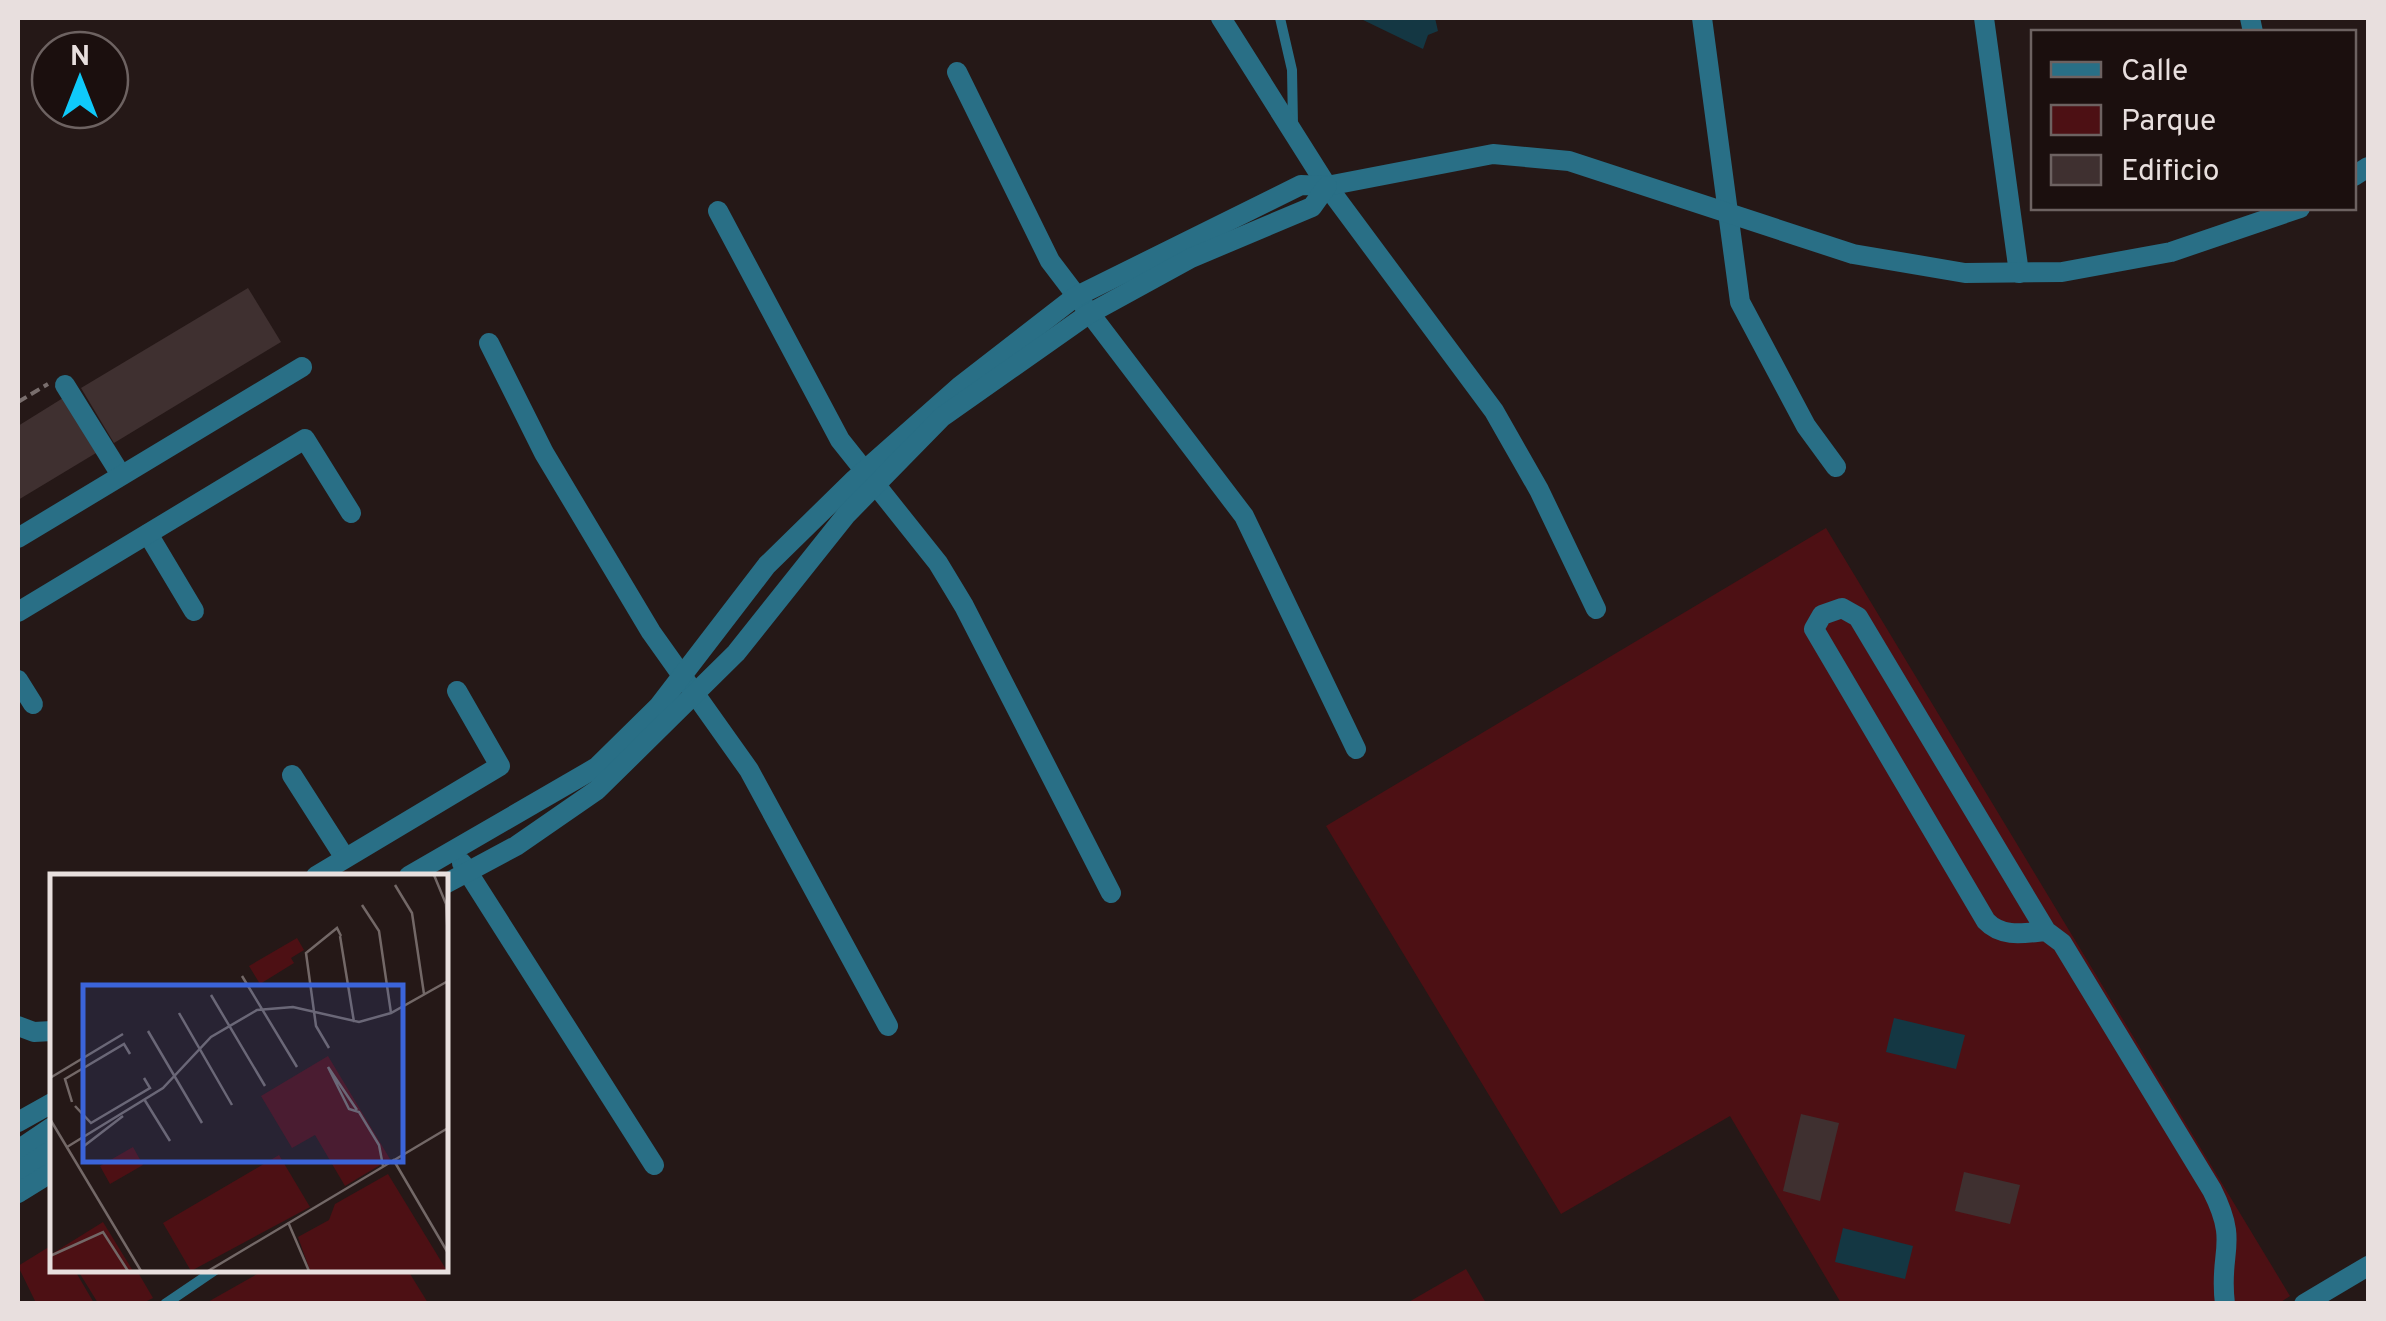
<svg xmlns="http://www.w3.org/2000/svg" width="2386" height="1321" font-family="Overpass,sans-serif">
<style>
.green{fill:#4d1014}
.water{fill:#143743}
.building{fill:#3f3030}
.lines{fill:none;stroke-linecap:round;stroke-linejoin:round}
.path{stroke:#796e6d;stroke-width:4;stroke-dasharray:10 5;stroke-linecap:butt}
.service{stroke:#296f86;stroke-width:10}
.minor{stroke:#296f86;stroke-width:20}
.inset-road{fill:none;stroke:#736867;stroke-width:2.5}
.view{fill:#3b64d9;fill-opacity:0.15;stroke:#3b64d9;stroke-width:5}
.inset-edge{fill:none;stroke:#e8dfde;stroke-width:5}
</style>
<rect width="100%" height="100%" fill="#251817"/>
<g class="green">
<path d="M1826 528 2290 1296 2278 1304 1841 1303 1730 1116 1561 1214 1326 826Z"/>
<path d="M52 1245V1268L74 1269 94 1303H36L18 1266Z"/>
<path d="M77 1269H136L153 1298 143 1303H98Z"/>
<path d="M266 1269H407L428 1303H206Z"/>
<path d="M1466 1269 1486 1303H1407Z"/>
</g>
<g class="water">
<path d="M1359 18H1435L1438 31 1428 35 1423 49Z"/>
<path d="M1894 1018 1965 1035 1956 1069 1886 1052Z"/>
<path d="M1843 1228 1913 1246 1905 1279 1835 1262Z"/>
</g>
<g class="building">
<path d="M248 288 281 342 114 443 81 388Z"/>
<path d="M63 398 96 453 18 500V426Z"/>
<path d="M1801 1114 1839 1123 1820 1201 1783 1191Z"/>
<path d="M1964 1172 2020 1185 2010 1224 1955 1211Z"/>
</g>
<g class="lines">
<path class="path" d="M18 402 48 384"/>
<g class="service">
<path d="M1280 18 1292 70 1293 125"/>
<path d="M165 1304 218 1268"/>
</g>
<g class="minor">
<path d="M1221 18 1327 186 1494 411 1539 490 1596 609"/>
<path d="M1702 18 1740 302 1806 426 1836 467"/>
<path d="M1984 18 2019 273"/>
<path d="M2250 18 2253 32"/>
<path d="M957 72 1050 261 1244 516 1356 749"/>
<path d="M2354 176 2368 167"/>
<path d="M718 211 840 440 938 563 964 606 1111 893"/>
<path d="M489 343 544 453 651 632 749 770 888 1026"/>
<path d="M65 385 121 475"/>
<path d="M148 534 194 611"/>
<path d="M18 538 302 367"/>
<path d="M18 612 305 439 351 513"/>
<path d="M18 680 33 704"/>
<path d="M292 775 345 858"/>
<path d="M462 863 654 1165"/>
<path d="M316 876 500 766 457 691"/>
<path d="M409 876 597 767 658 707 767 565 855 479 959 387 1075 297 1301 185 1327 186 1493 154 1569 161 1853 254 1965 273 2062 272 2171 252 2300 208"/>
<path d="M445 884 516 846 597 790 736 653 846 515 942 417 1087 315 1191 258 1312 207 1327 186"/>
<path d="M2046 931 1858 617 1842 608 1822 615 1814 629 1986 921C2002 938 2025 933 2046 931L2062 943 2212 1190C2240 1245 2218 1251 2225 1304"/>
<path d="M18 1026 34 1032 52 1031"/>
<path d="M18 1122 52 1103"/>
<path d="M18 1150 52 1127"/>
<path d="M18 1172 52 1150"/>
<path d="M18 1193 52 1172"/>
<path d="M2304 1304 2368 1266"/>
</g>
</g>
<g transform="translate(50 874)">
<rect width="398" height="398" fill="#251817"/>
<path d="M247 64 254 76 241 84 244 89 210 110 199 92ZM278 182 340 285 295 312 265 261 242 274 211 222ZM83 273 93 291 60 310 50 292ZM229 281 260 333 141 397 113 349ZM338 300 397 397H260L248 363 279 346 285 330ZM53 348 83 397H0V381Z" fill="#4d1014"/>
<path class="inset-road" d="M384 1 396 30 398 65M345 11 362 39 374 120M312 31 329 57 341 139M290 62 304 148M192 102 247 193M161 121 215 212M129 139 182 231M98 157 152 249M279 174 266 152 256 79 287 54 291 62M278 193 299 235 309 238 329 271 333 292M278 193 307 236M0 204 73 160M94 225 120 267M22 228 15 205 74 170 80 180M25 232 41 249 100 214 94 204M0 245 91 397M34 272 73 242M17 273 113 214 161 163 207 136 243 133 309 148 341 139 398 107M343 285 398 379M238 348 259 397M0 382 53 358 78 397M158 397 398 254"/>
<path class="view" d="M33 111H353V288H33Z"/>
<rect width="398" height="398" class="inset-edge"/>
</g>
<rect width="2386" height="1321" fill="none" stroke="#e8dfde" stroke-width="40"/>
<rect x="2031" y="30" width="325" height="180" fill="#1b0f0e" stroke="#6d6261" stroke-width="2.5"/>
<rect x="2051" y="62" width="50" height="15" fill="#296f86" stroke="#6d6261" stroke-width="2.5"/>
<text x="2121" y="80" font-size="30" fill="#e8dfde">Calle</text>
<rect x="2051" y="105" width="50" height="30" fill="#4d1014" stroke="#6d6261" stroke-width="2.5"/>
<text x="2121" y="130" font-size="30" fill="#e8dfde">Parque</text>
<rect x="2051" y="155" width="50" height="30" fill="#3f3030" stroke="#6d6261" stroke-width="2.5"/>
<text x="2121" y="180" font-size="30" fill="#e8dfde">Edificio</text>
<g transform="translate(80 80)"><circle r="48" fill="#1b0f0e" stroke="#6d6261" stroke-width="2.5"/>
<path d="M0-8L18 38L0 25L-18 38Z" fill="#0fcafa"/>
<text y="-15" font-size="28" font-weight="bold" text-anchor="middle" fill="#e8dfde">N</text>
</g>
</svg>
